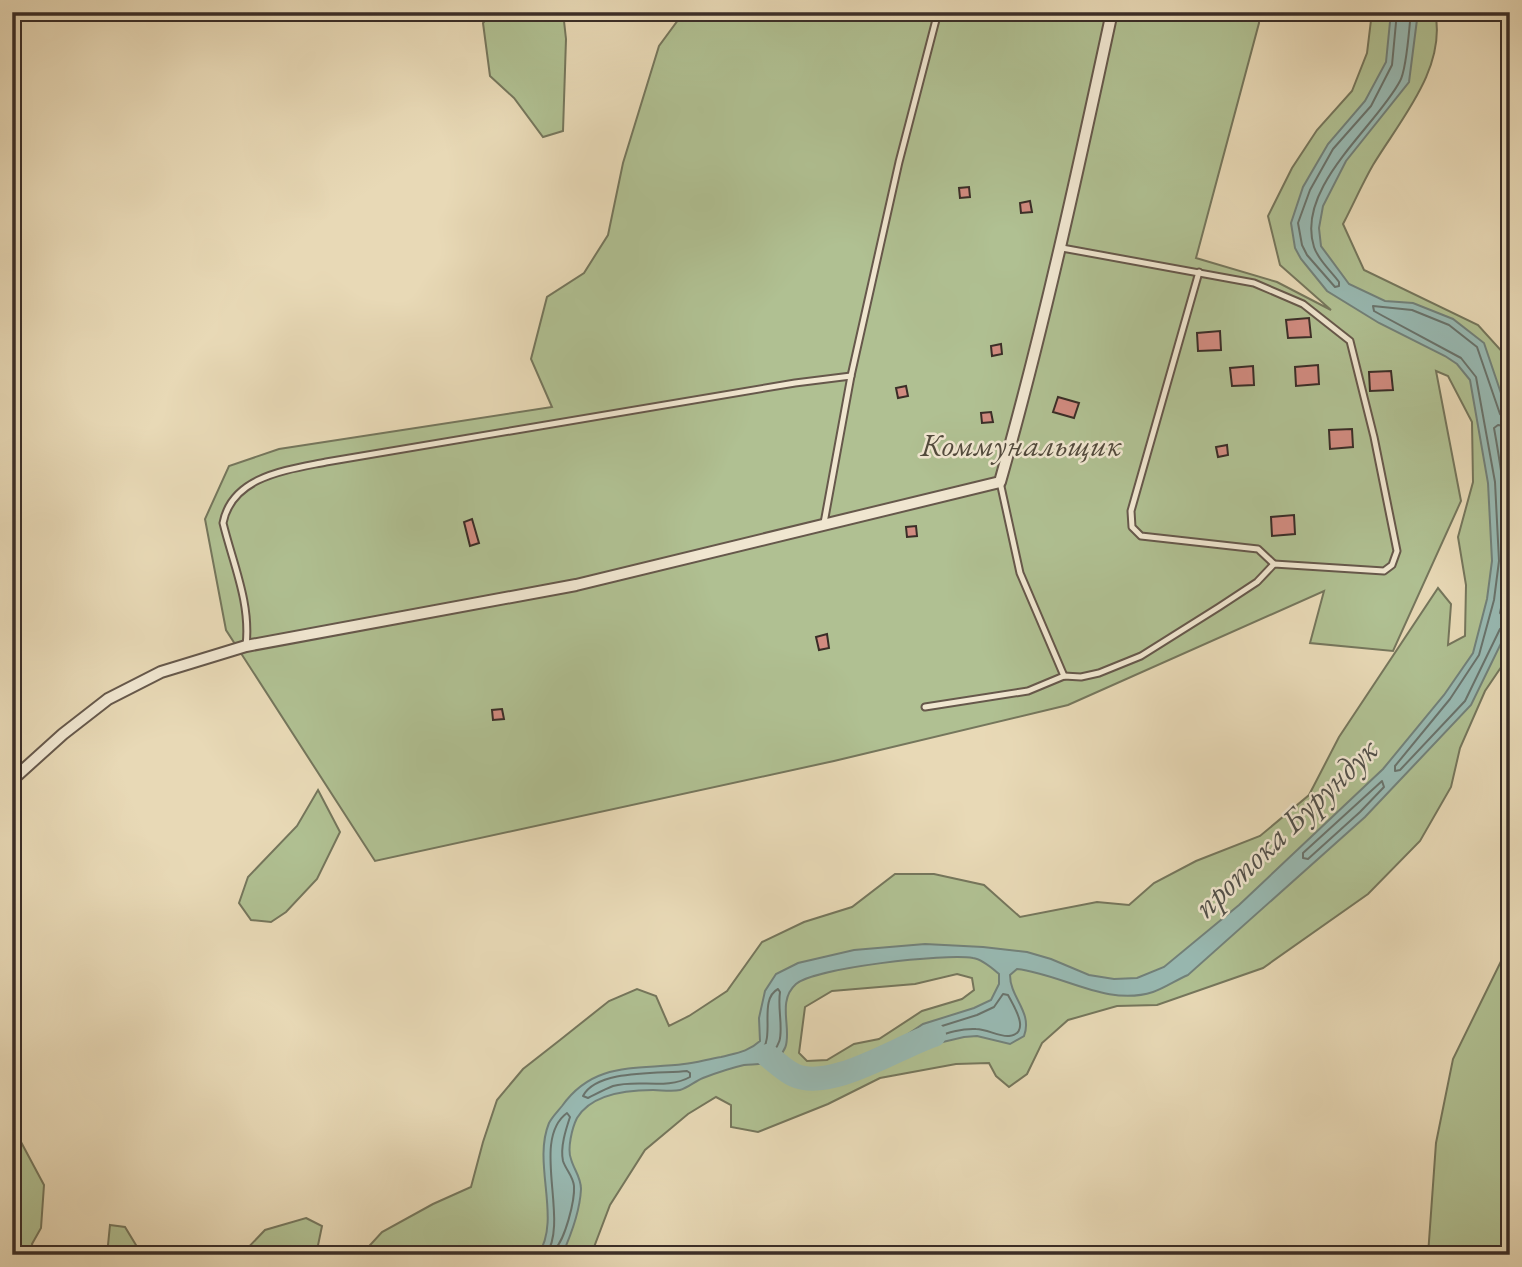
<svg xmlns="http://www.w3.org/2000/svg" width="1522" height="1267" font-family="'EB Garamond',serif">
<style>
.green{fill:#b0c092;stroke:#75765c;stroke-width:2;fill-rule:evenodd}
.water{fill:#98b9b2;stroke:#72817a;stroke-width:2}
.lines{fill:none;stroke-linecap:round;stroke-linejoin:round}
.shore{stroke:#69736c;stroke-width:2}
.river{stroke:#98b9b2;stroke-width:24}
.building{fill:#d18b80;stroke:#3a2d27;stroke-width:2}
.lane-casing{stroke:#66584b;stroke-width:9}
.street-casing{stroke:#66584b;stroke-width:14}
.lane{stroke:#f0e6d0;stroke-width:5}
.street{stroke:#f0e6d0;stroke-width:10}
.labels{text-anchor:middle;stroke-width:5;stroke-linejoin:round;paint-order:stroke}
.park-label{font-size:32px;font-style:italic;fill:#524a3c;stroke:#f0e6d0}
.water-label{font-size:33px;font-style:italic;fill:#52504a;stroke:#f0e6d0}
</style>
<rect width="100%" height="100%" fill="#e8d9b6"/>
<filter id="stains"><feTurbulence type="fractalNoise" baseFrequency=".00286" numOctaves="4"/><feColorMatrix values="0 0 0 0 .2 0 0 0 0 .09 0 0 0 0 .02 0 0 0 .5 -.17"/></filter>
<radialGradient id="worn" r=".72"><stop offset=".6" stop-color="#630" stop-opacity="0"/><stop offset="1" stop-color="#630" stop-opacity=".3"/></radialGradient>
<g class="green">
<path d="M492 12H563L566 39 563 131 543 137 514 98 490 76 483 23Z"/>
<path d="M684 12H1259V23L1196 258 1277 282 1331 310 1280 265 1268 216 1292 168 1317 130 1352 91 1367 53 1372 12H1435C1447 68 1400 120 1373 165 1362 184 1353 205 1343 224L1364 270 1478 325 1506 356 1510 369V654L1485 691 1460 748 1451 787 1420 841 1368 894 1263 968 1157 1005 1117 1006 1068 1020 1042 1043 1027 1074 1009 1087 996 1076 989 1063 956 1064 880 1078 828 1104 758 1132 731 1127V1105L716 1097 688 1114 645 1150 610 1205 591 1255H466L447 1247 418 1255H361L382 1232 433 1204 471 1187 483 1142 497 1100 523 1069 560 1040 609 1001 637 989 656 996 669 1026 689 1016 727 991 762 942 804 922 852 907 895 874H934L984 885 1020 917 1097 902 1129 905 1154 883 1196 861 1260 836 1309 795 1339 737 1438 588 1451 604 1448 645 1465 636 1466 585 1458 537 1473 482 1472 422 1448 376 1436 371 1461 501 1393 651 1310 643 1324 591 1068 705 834 761 375 861 226 630 205 519 229 466 279 449 552 407 531 359 547 297 584 273 608 235 623 163 659 46ZM957 974 972 978 974 990 962 999 922 1011 879 1039 854 1044 827 1060 807 1061 799 1053 805 1007 832 991 915 984Z"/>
<path d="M318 790 340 832 317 879 286 912 271 922 251 920 239 903 248 877 297 826Z"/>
<path d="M1510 943V1255H1428L1436 1143 1453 1059Z"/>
<path d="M12 1141 21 1142 44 1185 41 1228 32 1244 34 1255H12Z"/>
<path d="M306 1218 322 1226 316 1255H241L265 1230Z"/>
<path d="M110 1225 125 1227 142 1255H107Z"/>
</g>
<path class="water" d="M1391 12H1418L1409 82 1346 161 1323 206 1319 228 1321 246 1349 284 1385 301 1413 303 1453 319 1484 343 1507 411 1510 442V625L1471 705 1365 817 1188 975C1176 980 1165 988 1153 992 1107 1007 1062 974 1017 969L1010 975C1010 998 1033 1012 1024 1036L1010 1044 977 1036 964 1037 905 1051 901 1046 902 1038 923 1024 974 1008 991 1000 999 984V974C992 968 982 959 973 958 946 953 814 968 796 984 769 1008 809 1051 765 1063 758 1065 751 1064 744 1065 731 1068 716 1073 703 1078 695 1081 688 1088 680 1090 672 1092 661 1090 653 1090 628 1090 592 1093 577 1118 572 1128 567 1149 571 1159 574 1170 581 1177 581 1189 580 1211 571 1235 562 1255H538C562 1219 532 1164 549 1123 552 1117 558 1111 562 1106 594 1061 636 1070 684 1064 696 1063 708 1059 721 1057 736 1053 748 1052 760 1041L759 1018 765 991 776 974 798 963 854 950 925 944 983 947 1027 952 1051 959 1089 975 1114 979 1137 978 1164 967 1239 905 1383 769 1444 695 1473 653 1487 599 1492 561 1488 483 1470 380 1457 364 1445 356 1379 323 1327 291 1301 259 1295 248 1291 223 1303 187 1328 144 1365 101 1386 62Z"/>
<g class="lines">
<g class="shore">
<path d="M1397 12 1392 65 1371 106 1333 149 1310 190 1298 223 1302 245 1307 255 1335 287 1339 286V282C1332 272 1318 260 1314 247 1295 187 1376 127 1400 81 1407 69 1409 28 1411 12"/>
<path d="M1510 419 1504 418 1500 414 1477 347 1449 325 1412 310 1373 306 1374 311 1383 316 1461 358 1476 377 1495 482 1499 561 1494 600 1479 655 1450 699 1395 766V771L1400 770 1465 701 1500 629 1510 624"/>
<path d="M1510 427 1498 425 1494 428C1505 489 1514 552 1500 613L1503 616 1510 615"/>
<path d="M1382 781 1384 787 1360 812 1308 859 1303 858V853Z"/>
<path d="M778 989 780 992C776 1017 792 1049 762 1056L760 1052C761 1050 766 1045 766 1042 771 1027 761 998 778 989Z"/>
<path d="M1003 994 1008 995C1013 1005 1032 1033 1009 1036 999 1037 987 1029 976 1029 958 1028 939 1036 922 1041L918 1039 919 1035 926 1031 977 1015 994 1007Z"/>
<path d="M687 1071 690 1073V1077C667 1090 638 1079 613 1086 605 1089 596 1094 588 1098L583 1096C597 1069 660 1074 687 1071Z"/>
<path d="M546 1255C570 1220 530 1140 567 1113L570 1117C566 1129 560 1147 563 1161 566 1170 573 1176 574 1186 575 1201 565 1239 555 1249L556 1255"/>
</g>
<path class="river" d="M768 1056C776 1062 785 1071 794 1075 831 1092 899 1046 934 1035"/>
</g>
<g class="building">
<path d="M969 187 970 197 960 198 959 188Z"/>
<path d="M1030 201 1032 212 1021 213 1020 203Z"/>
<path d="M1309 318 1311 337 1288 338 1286 320Z"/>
<path d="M1220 331 1221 350 1198 351 1197 333Z"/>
<path d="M1001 344 1002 354 992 356 991 346Z"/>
<path d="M1318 365 1319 384 1296 386 1295 367Z"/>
<path d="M1253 366 1254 385 1232 386 1230 368Z"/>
<path d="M1391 371 1393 390 1370 391 1369 372Z"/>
<path d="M906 386 908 396 898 398 896 388Z"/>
<path d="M1058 397 1079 403 1074 418 1053 412Z"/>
<path d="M991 412 993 422 982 423 981 413Z"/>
<path d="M1352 429 1353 447 1330 449 1329 430Z"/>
<path d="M1227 445 1228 455 1218 457 1216 447Z"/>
<path d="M1294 515 1295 534 1272 536 1271 517Z"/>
<path d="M472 519 479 543 470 546 464 522Z"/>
<path d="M916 526 917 536 907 537 906 527Z"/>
<path d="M827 634 829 648 819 650 816 637Z"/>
<path d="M502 709 504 719 493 720 492 710Z"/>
</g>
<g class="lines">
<defs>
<g id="lane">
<path d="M1199 272 1131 511 1132 527 1141 536 1258 549 1274 564"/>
<path d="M1000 482 1020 573 1064 676"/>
<path d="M824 523 851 376 899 162 938 12"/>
<path d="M246 646C251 603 233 564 223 523 232 476 287 470 326 462L795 383 851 376"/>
<path d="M925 707 1028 691 1064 676 1081 677 1099 673 1141 656 1219 607 1257 582 1274 564 1384 571 1392 565 1397 551 1374 437 1350 341 1303 304 1254 283 1062 248"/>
</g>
<path id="street" d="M12 780 63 734 108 699 161 672 246 646 576 585 1000 482C1044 327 1078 170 1112 12"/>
</defs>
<use href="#lane" class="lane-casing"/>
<use href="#street" class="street-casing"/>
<use href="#lane" class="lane"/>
<use href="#street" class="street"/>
</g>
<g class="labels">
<g class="park-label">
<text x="1021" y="456">Коммунальщик</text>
</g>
<g class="water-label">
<text transform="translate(1285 827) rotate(-44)" y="12">протока Бурундук</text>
</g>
</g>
<rect width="1522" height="1267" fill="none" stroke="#e8d9b6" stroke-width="42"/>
<rect x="14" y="14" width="1494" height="1239" fill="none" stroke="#3a2d27" stroke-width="3.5"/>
<rect x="21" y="21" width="1480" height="1225" fill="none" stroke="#3a2d27" stroke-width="2"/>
<rect width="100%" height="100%" filter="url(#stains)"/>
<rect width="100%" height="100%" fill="url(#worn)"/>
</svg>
